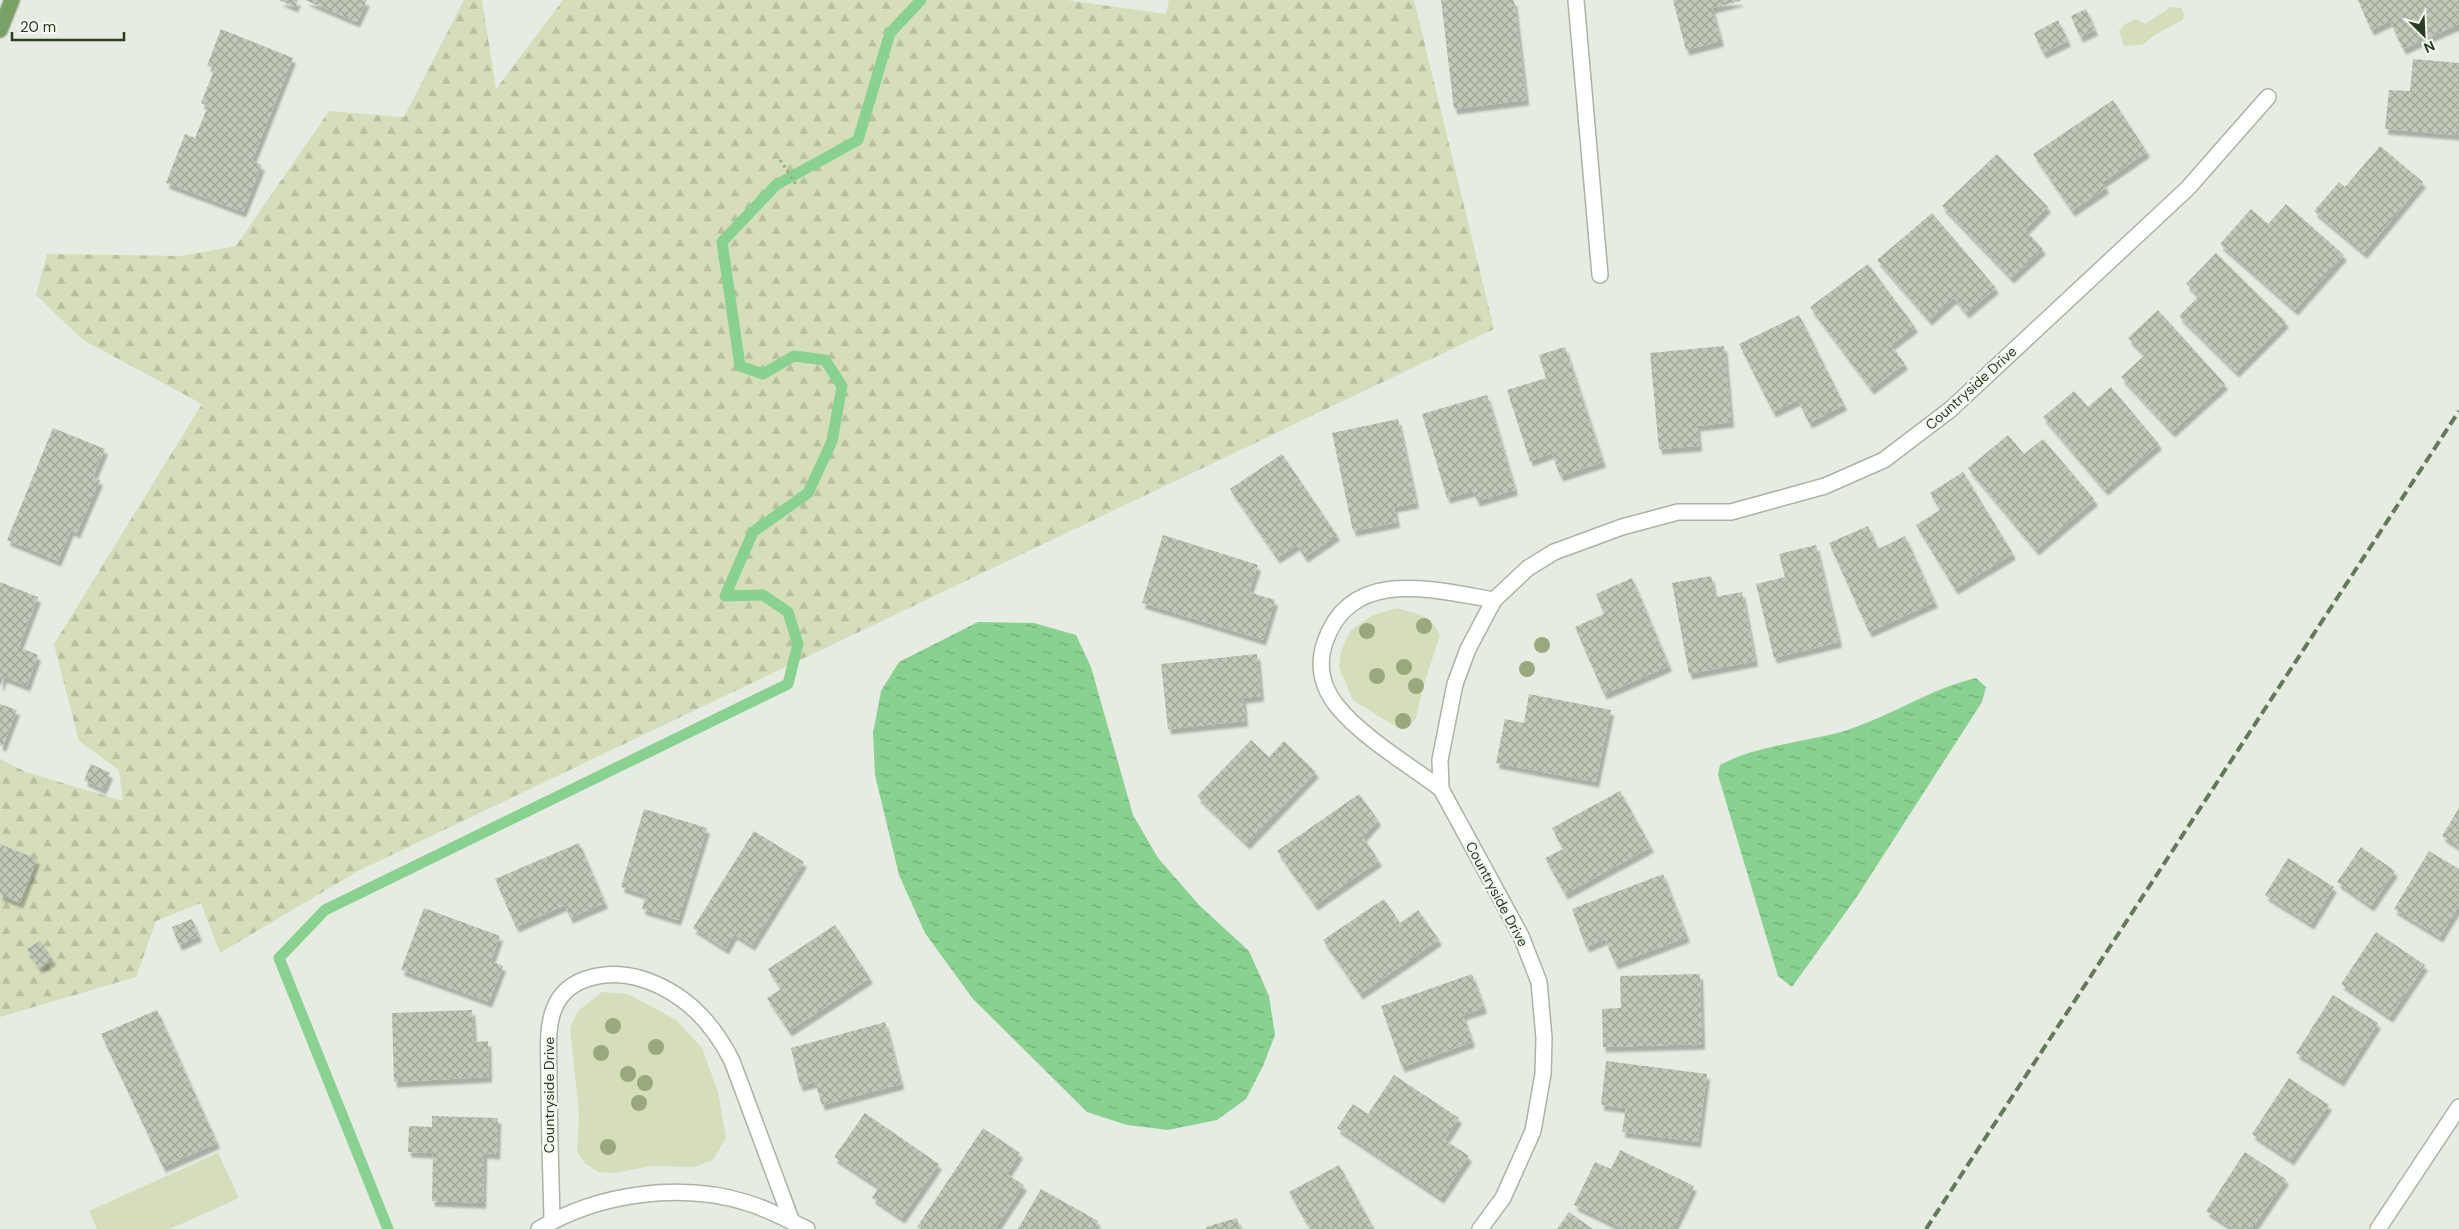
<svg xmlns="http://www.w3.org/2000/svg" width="2459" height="1229" font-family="'DM Sans',sans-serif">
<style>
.green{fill:#d5ddba}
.forest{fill:url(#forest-firs)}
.water{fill:url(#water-ripples)}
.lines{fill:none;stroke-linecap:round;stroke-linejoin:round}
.stream{stroke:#89d191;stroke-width:11}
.building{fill:url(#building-cross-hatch);filter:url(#shadow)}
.minor-casing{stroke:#aab4a4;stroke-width:18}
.major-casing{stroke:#c3c8c1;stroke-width:18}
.path{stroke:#91af81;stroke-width:3;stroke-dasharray:2.5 4;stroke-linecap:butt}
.minor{stroke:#fff;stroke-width:15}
.major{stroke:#77a165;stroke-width:15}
.rail{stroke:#64785c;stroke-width:4;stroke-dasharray:10 5;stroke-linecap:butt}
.tree{fill:#99a97d}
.labels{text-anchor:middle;stroke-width:4.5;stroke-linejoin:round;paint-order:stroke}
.street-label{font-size:14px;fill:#2a3c21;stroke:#f5f8f1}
</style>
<defs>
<pattern id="forest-firs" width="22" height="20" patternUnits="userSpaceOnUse" patternTransform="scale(1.25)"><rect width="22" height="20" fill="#d5ddba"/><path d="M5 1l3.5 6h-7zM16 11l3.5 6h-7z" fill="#b7bfa0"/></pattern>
<pattern id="water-ripples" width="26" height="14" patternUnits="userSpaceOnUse" patternTransform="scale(1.25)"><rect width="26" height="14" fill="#89d191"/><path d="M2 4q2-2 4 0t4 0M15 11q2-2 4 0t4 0" fill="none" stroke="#70ab76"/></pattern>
<pattern id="building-cross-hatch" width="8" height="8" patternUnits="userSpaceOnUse" patternTransform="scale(1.25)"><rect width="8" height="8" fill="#c0c9b9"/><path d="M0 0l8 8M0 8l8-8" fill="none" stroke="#9ca496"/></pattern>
<filter id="shadow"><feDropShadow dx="3" dy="5.5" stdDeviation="1" flood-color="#0004"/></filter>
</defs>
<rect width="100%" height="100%" fill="#e6ece1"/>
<g class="green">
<path d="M2171 7 2181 8 2184 14 2183 20 2156 34 2142 45 2124 46 2119 31 2125 24 2137 19 2145 24Z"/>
<path d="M1397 608C1417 614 1431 615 1440 635L1423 687 1416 718 1410 726 1400 729 1353 700 1339 668 1341 651 1351 630 1373 615Z"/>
<path d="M602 992 628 994 676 1020 702 1048 718 1092 726 1138 713 1160 694 1167 652 1166 614 1173 598 1172 585 1163 577 1152 579 1114 570 1028 578 1011Z"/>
<path d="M218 1153 239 1198 170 1229H97L89 1211Z"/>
</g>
<path class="forest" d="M464 0H482L496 89 563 0H1066L1166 14 1169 0H1414L1494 329 358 871 220 953 201 903 156 921 136 977 0 1017V759L26 772 123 801 119 770 79 741 54 644 202 404 83 340 36 295 47 254 181 256 236 246 329 111 404 117Z"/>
<g class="water">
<path d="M978 622 1034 623 1076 635 1091 667 1133 815 1158 858 1200 906 1249 951 1269 996 1275 1035 1263 1066 1246 1099 1217 1120 1168 1130 1127 1125 1087 1112 973 999 925 933 899 875 875 775 873 733 881 691 899 662Z"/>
<path d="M1976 678 1986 687 1982 702 1856 898 1792 987 1778 976 1718 775 1720 765C1757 745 1801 743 1841 732 1888 718 1929 689 1976 678Z"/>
</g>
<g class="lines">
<path class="stream" d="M388 1229 279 958 325 910 788 684 798 644 788 612 763 595 725 596 753 532 808 493 832 441 842 386 825 360 794 356 763 374 740 366 722 242 776 185 858 140 890 33 921 0"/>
</g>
<g class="building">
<path d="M279 0H298L295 7Z"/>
<path d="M305 0H367L357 22Z"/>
<path d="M1441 0H1514L1526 100 1454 109Z"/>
<path d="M1673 0H1740V1L1712 8 1721 41 1686 50Z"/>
<path d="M2358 0H2459V24L2403 49 2390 21 2371 30Z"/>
<path d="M2086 9 2095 30 2080 37 2071 16Z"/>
<path d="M2058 20 2068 41 2043 53 2034 33Z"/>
<path d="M221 29 293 58 252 161 262 165 243 212 166 183 185 134 195 138 208 106 201 103 215 68 207 66Z"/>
<path d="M2413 59 2459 63V135L2385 129 2389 90 2410 91Z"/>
<path d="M2113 100 2147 152 2103 182 2106 188 2072 211 2033 154Z"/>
<path d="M2380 146 2423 182 2364 253 2314 211 2339 182 2345 187Z"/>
<path d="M1997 154 2048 207 2025 230 2043 249 2011 278 1942 206Z"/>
<path d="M2286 204 2344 255 2295 310 2220 244 2251 209 2268 224Z"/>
<path d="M1932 213 1996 288 1966 313 1954 298 1929 320 1877 260Z"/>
<path d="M2216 253 2286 322 2236 372 2179 316 2199 296 2186 284Z"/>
<path d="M1868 264 1915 327 1891 345 1905 364 1871 389 1810 307Z"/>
<path d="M2158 310 2225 384 2172 432 2121 377 2145 355 2128 338Z"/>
<path d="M1799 315 1844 405 1809 423 1798 400 1773 412 1739 344Z"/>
<path d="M1724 346 1731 422 1697 426 1699 446 1659 449 1650 353Z"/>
<path d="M1565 347 1603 462 1560 476 1552 453 1530 461 1507 390 1546 378 1539 355Z"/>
<path d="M2111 387 2159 444 2105 490 2043 417 2074 391 2088 407Z"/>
<path d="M1487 395 1515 490 1477 501 1473 491 1447 498 1422 414Z"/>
<path d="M1398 419 1416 503 1394 507 1397 522 1353 531 1332 433Z"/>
<path d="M53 428 105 449 93 477 100 480 77 533 71 530 58 561 7 540Z"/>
<path d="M2008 435 2024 454 2043 439 2095 500 2036 550 1968 468Z"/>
<path d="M1282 454 1337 535 1305 557 1297 545 1277 558 1230 489Z"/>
<path d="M1963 472 2013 554 1955 589 1916 525 1940 510 1930 493Z"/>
<path d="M1868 526 1878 549 1905 536 1935 602 1869 632 1829 543Z"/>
<path d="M1163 535 1258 565 1249 592 1275 600 1263 640 1142 603Z"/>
<path d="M1816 545 1839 642 1774 658 1756 584 1785 577 1779 554Z"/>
<path d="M1711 576 1715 597 1742 592 1755 661 1689 674 1672 583Z"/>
<path d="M1632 578 1669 666 1604 694 1575 627 1604 614 1596 594Z"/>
<path d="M0 582 38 597 19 647 38 655 27 686 4 677 0 687Z"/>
<path d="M1257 654 1261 696 1243 698 1245 721 1168 729 1161 664Z"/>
<path d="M1529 694 1611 710 1596 782 1496 763 1505 719 1524 723Z"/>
<path d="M0 704 17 710 3 746 0 745Z"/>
<path d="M1251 740 1269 757 1284 741 1316 772 1247 844 1197 796Z"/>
<path d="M91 764 110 773 103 789 84 780Z"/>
<path d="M1620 791 1651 847 1565 894 1545 858 1563 849 1552 828Z"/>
<path d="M1359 794 1378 820 1363 837 1379 861 1315 905 1277 851Z"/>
<path d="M2459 808V847L2442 836Z"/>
<path d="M644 809 707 828 678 920 642 909 646 895 621 887Z"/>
<path d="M754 831 804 862 752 945 734 934 726 949 693 928Z"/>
<path d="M579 843 605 903 570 918 565 905 516 927 495 879Z"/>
<path d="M0 844 37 859 20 903 0 895Z"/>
<path d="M2361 847 2395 871 2371 906 2337 882Z"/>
<path d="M2429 851 2459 869V905L2440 937 2394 909Z"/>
<path d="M2288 858 2334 887 2311 924 2265 895Z"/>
<path d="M1663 874 1687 937 1615 964 1605 939 1586 947 1572 909Z"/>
<path d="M1384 899 1400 923 1418 910 1439 940 1360 994 1323 940Z"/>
<path d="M424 908 500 936 491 961 503 966 489 1002 401 970Z"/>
<path d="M192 919 199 936 179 945 172 927Z"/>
<path d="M835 925 870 978 789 1031 767 998 781 989 768 969Z"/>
<path d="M2376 932 2425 965 2390 1017 2341 984Z"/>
<path d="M40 941 53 960 39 968 27 949Z"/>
<path d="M1472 974 1484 1008 1463 1015 1472 1042 1402 1067 1381 1006Z"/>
<path d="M1700 974 1702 1044 1603 1047 1602 1009 1621 1008 1620 976Z"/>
<path d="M2333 995 2378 1023 2341 1081 2296 1053Z"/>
<path d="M157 1010 217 1143 163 1167 101 1034Z"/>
<path d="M472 1010 474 1042 488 1041 489 1077 394 1082 392 1013Z"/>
<path d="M885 1022 901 1084 822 1105 815 1082 800 1086 791 1048Z"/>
<path d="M1606 1061 1707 1074 1698 1142 1622 1132 1626 1108 1601 1105Z"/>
<path d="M1394 1075 1459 1118 1445 1140 1469 1156 1441 1198 1337 1128 1353 1104 1368 1114Z"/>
<path d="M2289 1078 2329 1105 2291 1160 2252 1134Z"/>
<path d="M865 1113 939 1164 902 1218 872 1198 879 1187 834 1157Z"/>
<path d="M432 1116 498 1118 497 1154 484 1153 483 1203 432 1201 433 1153 408 1152 409 1126 432 1127Z"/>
<path d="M983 1128 1020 1153 1007 1174 1024 1185 995 1229H921L917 1227Z"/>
<path d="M1620 1150 1694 1186 1673 1229H1624L1574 1205 1595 1162 1611 1169Z"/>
<path d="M2245 1152 2286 1179 2252 1229H2234L2206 1211Z"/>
<path d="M1339 1165 1374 1229H1310L1289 1192Z"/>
<path d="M1041 1189 1098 1221 1093 1229H1018Z"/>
<path d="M1569 1212 1593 1229H1557Z"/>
<path d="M1237 1218 1240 1229H1207L1206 1227Z"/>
</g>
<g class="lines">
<defs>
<g id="minor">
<path d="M1576 0 1600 275"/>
<path d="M1441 789C1409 765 1362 737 1337 706 1322 687 1317 665 1325 642 1351 566 1434 590 1494 600"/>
<path d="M552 1221C551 1173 549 1125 549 1077 549 1055 546 1029 554 1009 567 975 609 970 639 978 683 991 712 1021 732 1061L792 1222"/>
<path d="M539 1229C599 1193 681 1182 748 1203 768 1209 788 1220 807 1229"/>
<path d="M1480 1229 1503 1198 1533 1131 1543 1074 1544 1038 1539 982 1521 936 1441 789 1440 760 1455 684 1468 649 1494 600 1528 568 1554 552 1622 527 1678 512H1731L1825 486 1884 460 1951 409 2188 188 2268 97"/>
<path d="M2378 1229 2459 1107"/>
</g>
<path id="major" d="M0 30 12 0"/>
</defs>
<use href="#minor" class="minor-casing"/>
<use href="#major" class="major-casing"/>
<path class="path" d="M780 160 797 186"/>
<use href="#minor" class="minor"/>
<use href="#major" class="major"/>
<path class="rail" d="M1926 1229 2459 411"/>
</g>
<g class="tree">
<circle cx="1424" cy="626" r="8"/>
<circle cx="1367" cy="631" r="8"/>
<circle cx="1542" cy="645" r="8"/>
<circle cx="1404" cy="667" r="8"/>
<circle cx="1527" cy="669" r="8"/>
<circle cx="1377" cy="676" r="8"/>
<circle cx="1416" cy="686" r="8"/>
<circle cx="1403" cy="721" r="8"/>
<circle cx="613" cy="1026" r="8"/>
<circle cx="656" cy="1047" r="8"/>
<circle cx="601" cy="1053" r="8"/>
<circle cx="628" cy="1074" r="8"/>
<circle cx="645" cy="1083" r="8"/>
<circle cx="639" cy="1103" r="8"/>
<circle cx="608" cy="1147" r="8"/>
</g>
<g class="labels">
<g class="street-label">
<text transform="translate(1971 388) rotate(-42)" y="5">Countryside Drive</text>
<text transform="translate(1497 894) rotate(62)" y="5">Countryside Drive</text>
<text transform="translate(549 1095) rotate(-90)" y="5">Countryside Drive</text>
</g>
</g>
<g transform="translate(2424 35) rotate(156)" stroke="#f5f8f1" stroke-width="4" paint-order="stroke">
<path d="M0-4L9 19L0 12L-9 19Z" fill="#2a3c21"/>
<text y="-8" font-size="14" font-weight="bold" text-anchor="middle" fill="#2a3c21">N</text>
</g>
<path d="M12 32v8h112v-8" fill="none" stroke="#2a3c21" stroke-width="2.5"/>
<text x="20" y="32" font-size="15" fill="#2a3c21" stroke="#f5f8f1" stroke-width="4" paint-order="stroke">20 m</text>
</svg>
